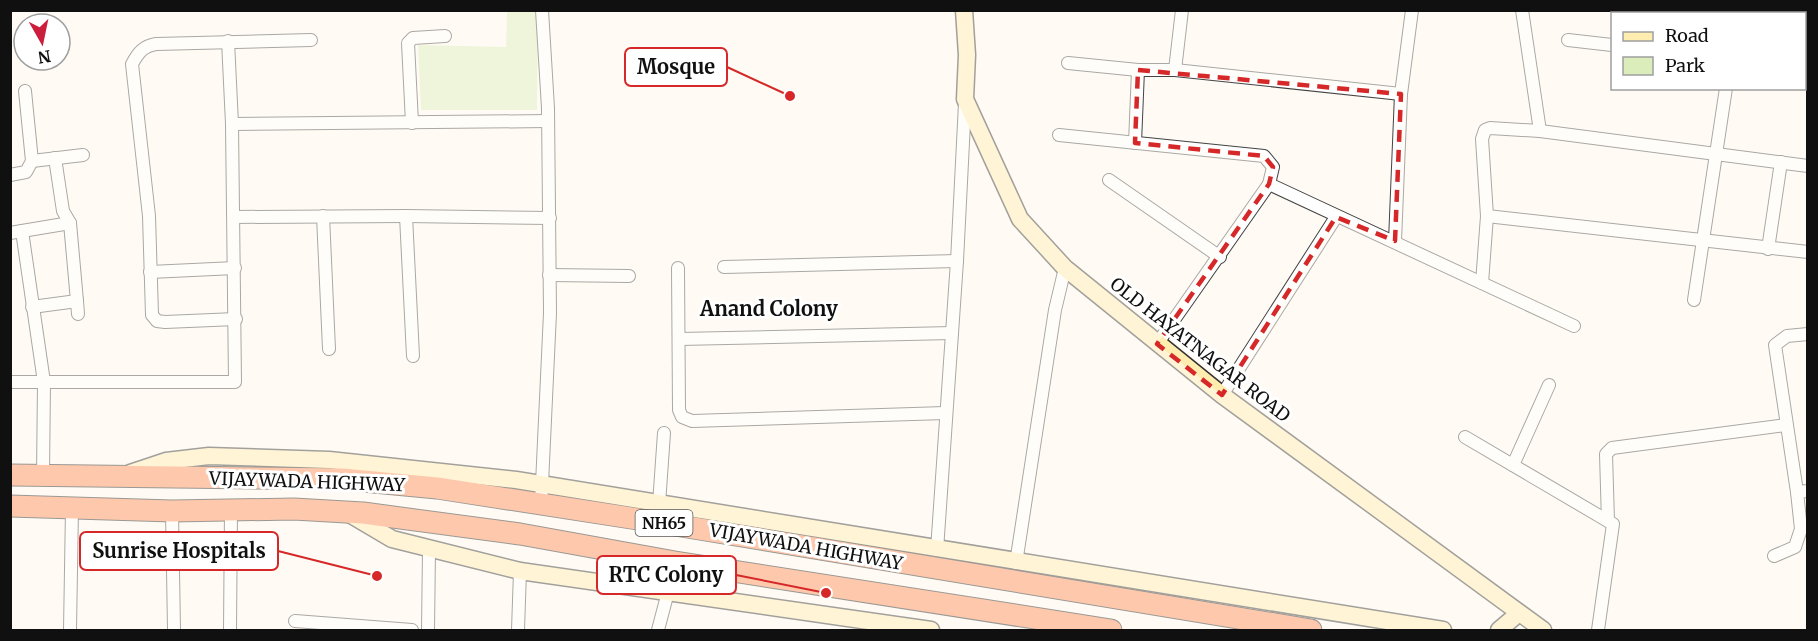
<svg xmlns="http://www.w3.org/2000/svg" width="1818" height="641" font-family="Merriweather,serif">
<style>
.green{fill:#dbedba}
.lines{fill:none;stroke-linecap:round;stroke-linejoin:round}
.street-casing{stroke:#434343;stroke-width:14}
.secondary-casing{stroke:#323232;stroke-width:19}
.highway-casing{stroke:#212121;stroke-width:23}
.street{stroke:#fff;stroke-width:12}
.secondary{stroke:#ffecaf;stroke-width:16}
.highway{stroke:#fd8b54;stroke-width:21}
.marked{fill:none;stroke:#d62828;stroke-width:4.5;stroke-dasharray:12 8;stroke-linejoin:round}
.labels{text-anchor:middle;stroke-width:6;stroke-linejoin:round;paint-order:stroke}
.shield{fill:#fff;stroke:#585858;stroke-width:1.5}
.shield-label{font-size:16px;font-weight:bold;fill:#101010}
.street-label{font-size:18px;fill:#101010;stroke:#fff}
.neighbourhood-label{font-size:20px;font-weight:bold;fill:#101010;stroke:#fff}
.leader{fill:none;stroke:#d62828;stroke-width:2}
.callout-dot{fill:#d62828;stroke:#fff;stroke-width:2}
.callout{fill:#fff;stroke:#d62828;stroke-width:2}
.callout-label{font-size:20px;text-anchor:middle;font-weight:bold;fill:#101010}
</style>
<rect width="100%" height="100%" fill="#fffbf4"/>
<path class="green" d="M507 11H538L537 110H421L418 45 506 47Z"/>
<g class="lines">
<defs>
<g id="street">
<path d="M1522 10 1540 131"/>
<path d="M1793 10V14"/>
<path d="M1737 14 1738 10"/>
<path d="M1568 40 1612 45"/>
<path d="M1068 63 1138 70"/>
<path d="M1804 69 1808 70"/>
<path d="M1175 70 1182 10"/>
<path d="M412 123 408 43 413 38 445 36"/>
<path d="M232 124 548 121"/>
<path d="M1059 135 1264 156 1273 167 1269 184 1157 344"/>
<path d="M1135 143 1138 70H1175L1401 94"/>
<path d="M55 158 63 211 70 223 77 301"/>
<path d="M32 161 83 155"/>
<path d="M10 175 26 172 32 161 25 91"/>
<path d="M1109 180 1220 257"/>
<path d="M1269 184 1574 326"/>
<path d="M323 216 329 349"/>
<path d="M406 216 413 356"/>
<path d="M1487 216 1808 252"/>
<path d="M234 217 406 216 550 218"/>
<path d="M22 231 44 382 43 475"/>
<path d="M10 233 70 223"/>
<path d="M1395 241 1401 94 1412 10"/>
<path d="M1768 249 1781 162"/>
<path d="M724 267 957 261"/>
<path d="M678 268 679 410 682 417 692 421 945 413"/>
<path d="M150 272 235 268"/>
<path d="M549 275 629 276"/>
<path d="M1482 283 1487 216 1482 139 1485 130 1490 128 1540 131 1808 166"/>
<path d="M1694 300 1726 88"/>
<path d="M32 307 77 301 78 314"/>
<path d="M236 319 165 322 157 321 152 315 149 216 132 64C138 53 143 46 156 44L311 40"/>
<path d="M679 339 952 333"/>
<path d="M10 382H235L232 124 228 41"/>
<path d="M1222 395 1336 217"/>
<path d="M1465 437 1613 524 1598 630"/>
<path d="M1513 465 1549 385"/>
<path d="M1797 492 1775 345 1787 336 1808 334"/>
<path d="M659 504 664 433"/>
<path d="M541 505 550 313 548 108 542 10"/>
<path d="M172 511 174 630"/>
<path d="M1608 521 1606 454 1612 448 1786 425"/>
<path d="M937 550 957 261 965 103"/>
<path d="M1774 556 1795 547 1801 529 1797 492 1808 491"/>
<path d="M1016 563 1055 310 1065 268"/>
<path d="M295 621 412 630"/>
<path d="M70 630 72 508"/>
<path d="M230 630 231 509"/>
<path d="M428 630 429 550"/>
<path d="M518 630 520 571"/>
<path d="M658 630 668 592"/>
</g>
<g id="secondary">
<path d="M964 10 967 55 965 99 1020 219 1065 268 1222 395 1543 630"/>
<path d="M130 473 166 461 209 456 329 460 516 480 1443 630"/>
<path d="M348 513 392 539 520 571 931 630"/>
<path d="M1499 630 1519 613"/>
</g>
<g id="highway">
<path d="M10 475 342 479 437 488 657 522 1311 630"/>
<path d="M10 506 172 511 294 509 363 513 520 534 675 562 1111 630"/>
</g>
</defs>
<use href="#street" class="street-casing"/>
<use href="#secondary" class="secondary-casing"/>
<use href="#highway" class="highway-casing"/>
<use href="#street" class="street"/>
<use href="#secondary" class="secondary"/>
<use href="#highway" class="highway"/>
</g>
<path d="M0 0H1818V641H0ZM1138 70 1401 94 1395 241 1336 217 1222 395 1157 344 1269 184 1273 167 1264 156 1135 143Z" fill="#fffbf4" fill-opacity=".55" fill-rule="evenodd"/>
<path class="marked" d="M1138 70 1401 94 1395 241 1336 217 1222 395 1157 344 1269 184 1273 167 1264 156 1135 143Z"/>
<g class="labels">
<rect class="shield" x="635.5" y="510" width="57" height="26" rx="4.5"/>
<g class="shield-label">
<text x="664" y="529">NH65</text>
</g>
<g class="street-label">
<text transform="translate(1200 350) rotate(38)" y="6">OLD HAYATNAGAR ROAD</text>
<text transform="translate(307 482) rotate(2)" y="6">VIJAYWADA HIGHWAY</text>
<text transform="translate(806 547) rotate(10)" y="6">VIJAYWADA HIGHWAY</text>
</g>
<g class="neighbourhood-label">
<text x="769" y="316">Anand Colony</text>
</g>
</g>
<path class="leader" d="M790 96L727 67M377 576L278 551M826 593L736 575"/>
<g class="callout-dot">
<circle cx="790" cy="96" r="6"/>
<circle cx="377" cy="576" r="6"/>
<circle cx="826" cy="593" r="6"/>
</g>
<g class="callout">
<rect x="625" y="48" width="102" height="38" rx="6"/>
<rect x="80" y="532" width="198" height="38" rx="6"/>
<rect x="597" y="556" width="139" height="38" rx="6"/>
</g>
<g class="callout-label">
<text x="676" y="74">Mosque</text>
<text x="179" y="558">Sunrise Hospitals</text>
<text x="666" y="582">RTC Colony</text>
</g>
<rect width="1818" height="641" fill="none" stroke="#101010" stroke-width="24"/>
<rect x="1611" y="12" width="195" height="78" fill="#ffffff" stroke="#9f9f9f" stroke-width="1.5"/>
<rect x="1623" y="32" width="30" height="9" fill="#ffecaf" stroke="#9f9f9f" stroke-width="1.5"/>
<text x="1665" y="42" font-size="18" fill="#101010">Road</text>
<rect x="1623" y="57" width="30" height="18" fill="#dbedba" stroke="#9f9f9f" stroke-width="1.5"/>
<text x="1665" y="72" font-size="18" fill="#101010">Park</text>
<g transform="translate(42 42) rotate(171)"><circle r="28" fill="#ffffff" stroke="#9f9f9f" stroke-width="1.5"/>
<path d="M0-4.5L10 22L0 15L-10 22Z" fill="#cb1e3c"/>
<text y="-9" font-size="16" font-weight="bold" text-anchor="middle" fill="#101010">N</text>
</g>
</svg>
